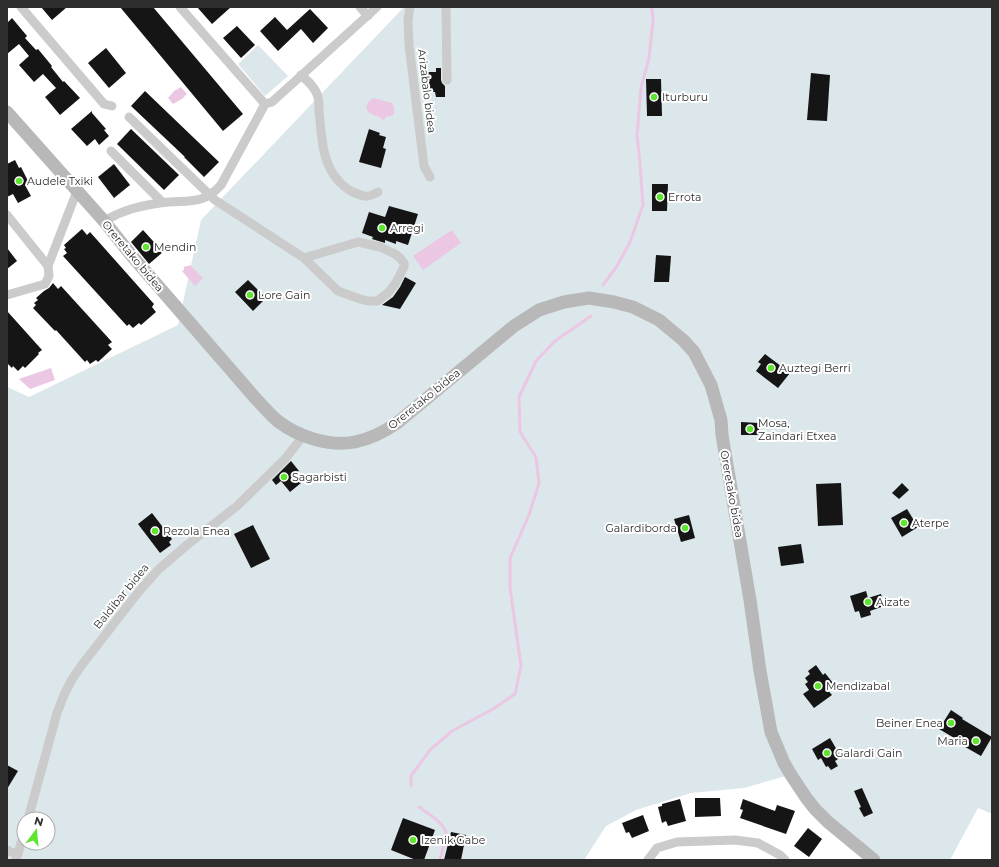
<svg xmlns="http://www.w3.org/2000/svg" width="999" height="867" font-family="Montserrat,sans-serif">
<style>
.green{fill:#dbe7eb;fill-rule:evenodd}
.water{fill:#ebc7e4}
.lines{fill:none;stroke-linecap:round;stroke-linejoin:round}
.stream{stroke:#ebc7e4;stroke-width:3}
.building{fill:#151515}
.minor{stroke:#cbcbcb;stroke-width:9}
.secondary{stroke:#b8b8b8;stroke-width:13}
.poi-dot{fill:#5fe52f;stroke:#fff;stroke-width:1.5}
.labels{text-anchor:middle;stroke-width:4;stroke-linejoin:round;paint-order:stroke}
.street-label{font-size:11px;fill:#2e2e2e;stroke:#fff}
.poi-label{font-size:11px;fill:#2e2e2e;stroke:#fff;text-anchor:start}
</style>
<rect width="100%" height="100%" fill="#fff"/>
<g class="green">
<path d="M404 7H992V814L978 808 950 860H874L786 776 744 788 691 793 636 810 606 826 584 860H7V387L29 397 178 325 201 220ZM24 819H48V843H24Z"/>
<path d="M258 45 288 76 265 96 238 64Z"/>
</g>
<g class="water">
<path d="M181 87 187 94 182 99 173 104 168 98 174 91Z"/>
<path d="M374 98 392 103 394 107V114L391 116 386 117 384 120 381 119 379 116H375L368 112 366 107 369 101Z"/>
<path d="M452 230 461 243 423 270 413 256Z"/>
<path d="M190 265 203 278 195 286 182 271 184 270V267L186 266H188Z"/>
<path d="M51 368 55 380 30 389 19 379Z"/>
</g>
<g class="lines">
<g class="stream">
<path d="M603 285 617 266 630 242 643 205 640 164 637 135 641 88 649 58 653 20 652 7"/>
<path d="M411 786V776L430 750 452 731 493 709 515 694 521 666 510 588V558L529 515 539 483 536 457 520 432 519 397 536 361 555 341 591 316"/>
<path d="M419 807C427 813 446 824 446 834 446 841 441 853 440 860"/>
</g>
</g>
<g class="building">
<path d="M41 7H67L52 20Z"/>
<path d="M120 7H153L243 114 223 131Z"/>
<path d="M197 7H231L212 24Z"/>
<path d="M310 9 328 28 313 43 301 29 278 51 260 31 275 17 287 30Z"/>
<path d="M12 18 27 36 25 38 36 50 38 49 52 66 51 67 63 82 64 81 80 98 60 115 45 97 56 88 43 74 34 82 19 65 29 56 19 44 7 54V23Z"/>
<path d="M237 26 255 45 241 58 223 38Z"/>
<path d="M106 48 126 73 109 88 88 63Z"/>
<path d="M436 68H441V80L442 83 445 86V97H436L435 92H424V72H436Z"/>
<path d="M811 73 830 75 827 121 807 120Z"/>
<path d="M646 79H661L662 116H647Z"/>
<path d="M145 91 219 162 204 177 184 157H185L131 106Z"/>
<path d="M92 111V113L106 129 104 130 109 136 99 145 95 139 87 146 71 129Z"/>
<path d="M131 129 179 175 164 190 117 144Z"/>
<path d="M369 129 380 133 379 135 386 137 383 148 386 149 381 168 359 162Z"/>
<path d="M15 160 19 168 21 167 30 185 26 187 31 196 18 203 13 194 7 197V164Z"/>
<path d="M114 164 130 185 114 198 98 177Z"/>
<path d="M652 184H668L667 211H652Z"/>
<path d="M389 206 418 214 408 245 396 241V244L385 240V243L372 239 373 237 362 233 369 212 385 217Z"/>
<path d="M82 229 87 235 90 232 154 304 152 307 156 312 141 325 139 323 133 328 129 324 127 326 63 256 67 253 64 249 66 248 64 245Z"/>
<path d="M143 230 163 252 149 264 131 242Z"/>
<path d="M7 248 17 261 7 269Z"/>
<path d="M656 255 671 256 669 282H654Z"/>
<path d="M405 277 416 283 400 309 382 305 393 297 400 287Z"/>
<path d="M248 280 266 298 253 311 235 292Z"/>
<path d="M53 283 58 289 61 286 112 342 108 345 112 349 98 362 96 360 90 364 87 360 85 362 56 330 55 331 33 308 36 305 34 303 38 300 36 298 44 291 49 288Z"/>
<path d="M7 311 42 350 38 353 39 354 25 368 23 366 18 371 13 366 12 368 7 363Z"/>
<path d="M765 354 790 373 778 388 756 371 761 364 758 362Z"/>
<path d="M741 422 759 423V435H741Z"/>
<path d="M291 461 299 471 294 475 301 483 290 492 281 481 276 485 272 480Z"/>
<path d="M841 483 843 525 818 526 816 484Z"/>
<path d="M902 483 909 490 899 499 892 493Z"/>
<path d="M907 509 918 527 902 537 891 518Z"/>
<path d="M152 513 172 539 169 542 171 545 160 553 138 524Z"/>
<path d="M689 515 695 538 681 542 674 519Z"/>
<path d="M253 525 270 559 251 568 234 534Z"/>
<path d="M801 544 804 563 781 566 778 547Z"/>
<path d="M866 591 868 598 881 594 884 606 870 611 871 615 861 618 859 611 855 612 850 596Z"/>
<path d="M816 665 823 675 825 673 833 683 826 688 832 695 814 708 803 694 809 690 805 684 808 682 805 678 810 674 808 671Z"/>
<path d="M951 710 963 718 962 719 992 737 981 756 960 744 961 742 939 729Z"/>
<path d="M830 738 841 757 835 761 838 766 831 770 828 766 826 767 821 758 818 760 812 749Z"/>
<path d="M7 765 18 771 7 789Z"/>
<path d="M862 788 873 813 864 817 859 808 861 807 854 791Z"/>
<path d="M695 798H720L721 816 695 817Z"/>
<path d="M680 799 686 821 668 826 666 821 662 823 658 807 662 806V804Z"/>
<path d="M743 799 775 811 777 805 795 811 786 834 740 818 743 810 740 809Z"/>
<path d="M643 815 649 831 632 838 629 832 626 833 622 823Z"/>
<path d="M403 818 435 830 424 860H416L391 850Z"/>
<path d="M808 828 822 839 809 857 794 846Z"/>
<path d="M451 832 466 835 461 860H444Z"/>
</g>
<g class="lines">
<g class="minor">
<path d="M21 7 104 104 112 106"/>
<path d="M180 7 265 104"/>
<path d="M360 7 368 16"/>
<path d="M410 7 408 20 409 45 424 166 430 177"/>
<path d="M446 7 447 80"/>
<path d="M301 75C308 81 316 88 318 97 319 101 319 107 319 112 322 135 321 160 337 179 341 184 346 189 353 192 364 197 368 198 378 192"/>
<path d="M129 117 215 200 304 258 358 242 380 247 395 254 400 258 404 263V267L395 284 388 293 377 301H368L360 299 338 291 304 258"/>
<path d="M111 151 162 202"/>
<path d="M7 215 48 266"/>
<path d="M104 221C123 210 139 206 160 203 186 199 201 207 221 185L265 104 272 102 377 7"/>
<path d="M7 295 45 284 49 276 48 266 77 191"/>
<path d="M28 819 57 713 64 695 71 681 81 666 140 590 159 569 187 545 237 506 285 459 303 436"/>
<path d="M7 850 11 852 18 854"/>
<path d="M16 860 24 833"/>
<path d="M648 860 657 848 677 842 735 840 758 843 780 855 785 860"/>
</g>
<path class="secondary" d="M7 112 104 221 132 256 257 400C264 407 271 416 279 422 299 437 330 447 355 442 370 439 384 432 397 423L514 326 539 310 564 302 589 298 614 302 633 307 659 320 683 340 694 352 711 385 721 420 722 435 750 600 760 671 771 732 784 763 791 775 807 799 815 809 828 822 874 860"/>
</g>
<g class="poi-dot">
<circle cx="654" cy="97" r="4"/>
<circle cx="19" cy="181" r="4"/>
<circle cx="660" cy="197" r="4"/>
<circle cx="382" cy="228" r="4"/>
<circle cx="146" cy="247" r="4"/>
<circle cx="250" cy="295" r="4"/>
<circle cx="771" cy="368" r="4"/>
<circle cx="750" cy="429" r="4"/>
<circle cx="284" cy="477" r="4"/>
<circle cx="904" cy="523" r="4"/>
<circle cx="685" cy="528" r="4"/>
<circle cx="155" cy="531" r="4"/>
<circle cx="868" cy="602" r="4"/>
<circle cx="818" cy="686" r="4"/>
<circle cx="951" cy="723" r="4"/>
<circle cx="976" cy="741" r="4"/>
<circle cx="827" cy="753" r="4"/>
<circle cx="413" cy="840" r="4"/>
</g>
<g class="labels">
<g class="street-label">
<text transform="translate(427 91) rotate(83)" y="4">Arizabalo bidea</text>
<text transform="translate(133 256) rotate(50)" y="4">Oreretako bidea</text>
<text transform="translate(424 399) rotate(-39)" y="4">Oreretako bidea</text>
<text transform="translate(732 494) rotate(80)" y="4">Oreretako bidea</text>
<text transform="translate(121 596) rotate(-51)" y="4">Baldibar bidea</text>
</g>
<g class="poi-label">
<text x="662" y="101">Iturburu</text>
<text x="27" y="185">Audele Txiki</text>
<text x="668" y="201">Errota</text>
<text x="390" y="232">Arregi</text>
<text x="154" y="251">Mendin</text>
<text x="258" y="299">Lore Gain</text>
<text x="779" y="372">Auztegi Berri</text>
<text x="758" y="427">Mosa,<tspan x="758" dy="13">Zaindari Etxea</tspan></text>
<text x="292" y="481">Sagarbisti</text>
<text x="912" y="527">Aterpe</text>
<text x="677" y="532" text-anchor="end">Galardiborda</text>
<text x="163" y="535">Rezola Enea</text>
<text x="876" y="606">Aizate</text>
<text x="826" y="690">Mendizabal</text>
<text x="943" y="727" text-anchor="end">Beiner Enea</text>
<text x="968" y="745" text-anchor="end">Maria</text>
<text x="835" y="757">Galardi Gain</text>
<text x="421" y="844">Izenik Gabe</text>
</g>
</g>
<rect width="999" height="867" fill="none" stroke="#2e2e2e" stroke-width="16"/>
<g transform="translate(36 831) rotate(16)"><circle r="19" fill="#ffffff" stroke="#ababab"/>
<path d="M0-3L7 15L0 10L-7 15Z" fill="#5fe52f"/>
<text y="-6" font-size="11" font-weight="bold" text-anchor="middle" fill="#2e2e2e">N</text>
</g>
</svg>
